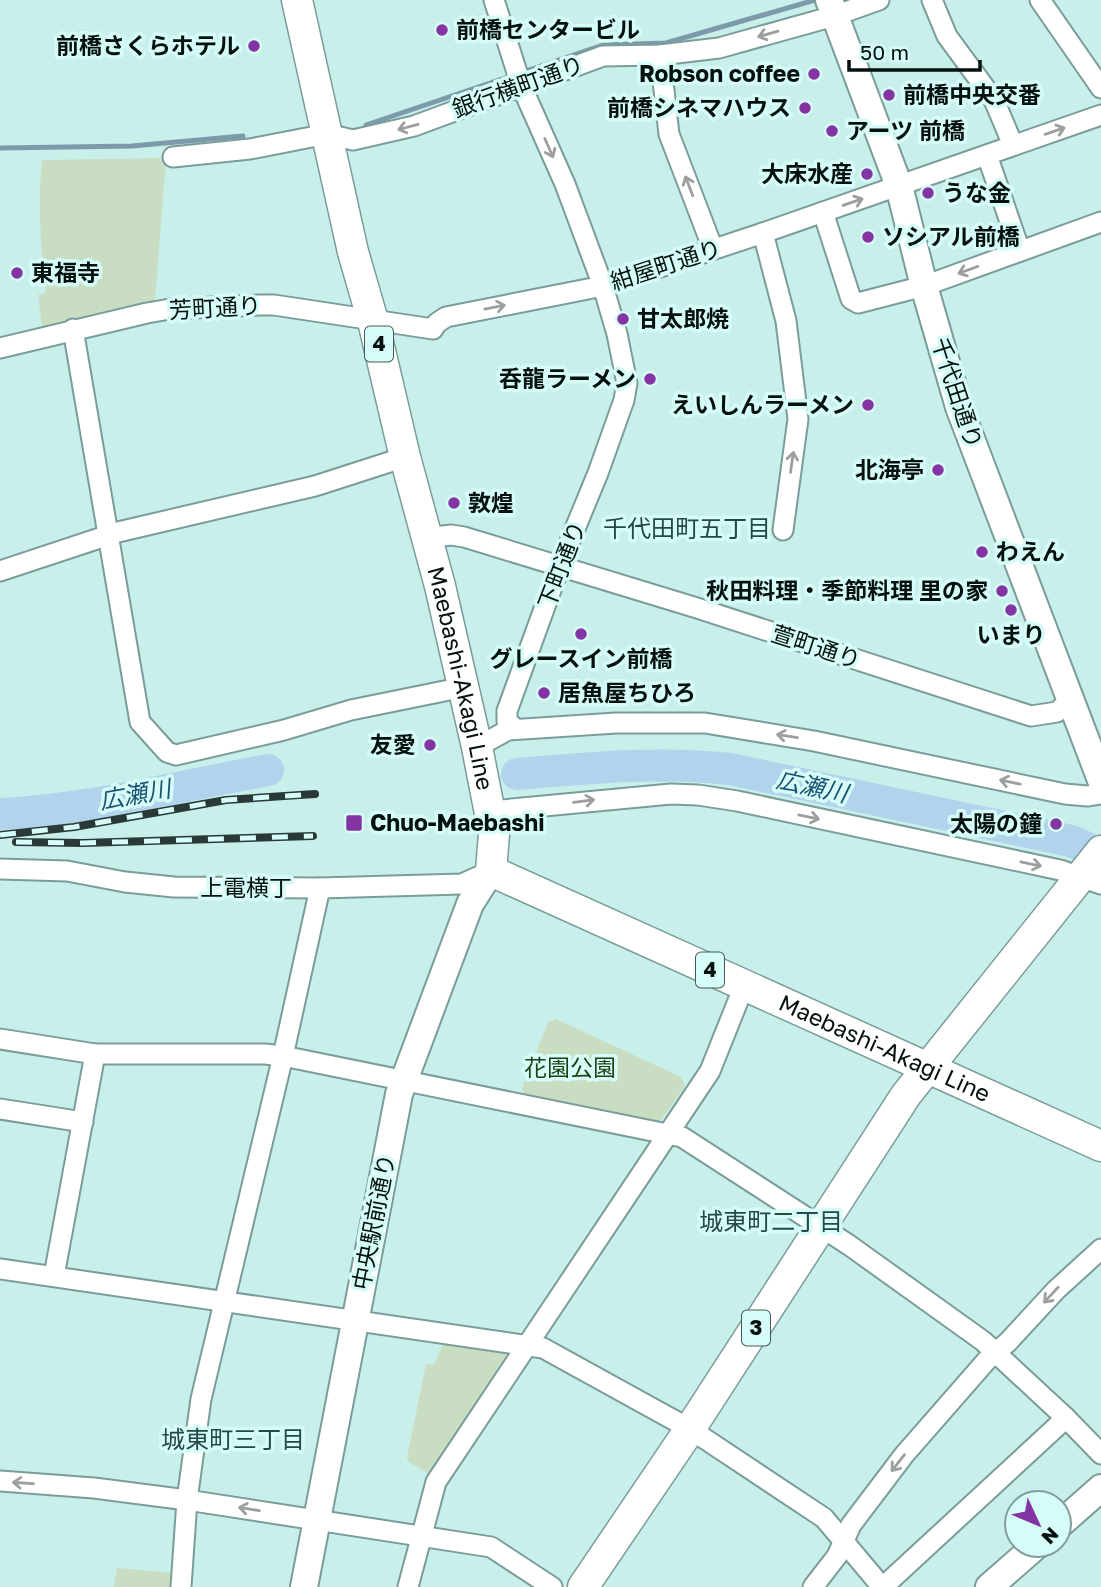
<svg xmlns="http://www.w3.org/2000/svg" width="1101" height="1587" font-family="'Golos Text','Noto Sans JP',sans-serif">
<style>
.green{fill:#c9ddc2}
.lines{fill:none;stroke-linecap:round;stroke-linejoin:round}
.stream{stroke:#7d9aaa;stroke-width:5}
.river{stroke:#b1d4ec;stroke-width:32}
.street-casing{stroke:#7a9d9a;stroke-width:23}
.secondary-casing{stroke:#7a9d9a;stroke-width:30}
.primary-casing{stroke:#7a9d9a;stroke-width:33}
.street{stroke:#fff;stroke-width:19}
.secondary{stroke:#fff;stroke-width:26}
.primary{stroke:#fff;stroke-width:30}
.rail-casing{stroke:#293938;stroke-width:8}
.rail{stroke:#d6fcf8;stroke-width:5;stroke-dasharray:16;stroke-linecap:butt}
.oneway{stroke:#9ba09f}
.poi-dot{fill:#8433a2;stroke:#d6fcf8;stroke-width:2.5}
.labels{text-anchor:middle;stroke-width:7;stroke-linejoin:round;paint-order:stroke}
.shield{fill:#d6fcf8;stroke:#445856;stroke-width:2}
.shield-label{font-size:21px;font-weight:bold;fill:#051110}
.poi-label{font-size:23px;font-weight:bold;fill:#051110;stroke:#d6fcf8;text-anchor:start}
.street-label{font-size:23px;fill:#051110;stroke:#d6fcf8}
.park-label{font-size:23px;fill:#203f13;stroke:#d6fcf8}
.neighbourhood-label{font-size:24px;fill:#274845;stroke:#d6fcf8}
.water-label{font-size:24px;font-style:italic;fill:#195273;stroke:#d6fcf8}
</style>
<rect width="100%" height="100%" fill="#c9efeb"/>
<g class="green">
<path d="M166 158 155 301C116 305 80 319 42 327L38 295 46 293C41 248 37 205 42 160Z"/>
<path d="M556 1019 681 1077 685 1086 662 1119 657 1122 526 1097 522 1089 548 1022Z"/>
<path d="M444 1342 505 1351 508 1360 434 1472 429 1474 409 1462 407 1457 426 1364 434 1365Z"/>
<path d="M117 1568 173 1573 172 1587H114Z"/>
</g>
<g class="lines">
<g class="stream">
<path d="M366 125 603 45 666 43 815 0"/>
<path d="M0 148 132 146 243 136"/>
</g>
<g class="river">
<path d="M517 774C589 768 659 761 730 769L1071 841 1101 854"/>
<path d="M0 814C90 810 179 786 268 770"/>
</g>
<defs>
<g id="street">
<path d="M494 0 521 85 565 184 603 286 617 334 627 383 624 400 598 473 560 565 507 711V721L516 729"/>
<path d="M932 0 947 36 994 100 1013 145"/>
<path d="M1040 0 1101 88"/>
<path d="M660 55 669 134 713 249"/>
<path d="M987 155 1020 251"/>
<path d="M173 157 250 149 327 134 353 140 414 126 603 56 660 55 719 48 834 16 879 0"/>
<path d="M823 212 851 299 858 303 924 286 1101 222"/>
<path d="M763 233 786 321 798 419 783 530"/>
<path d="M73 329 140 722 167 752 176 755 284 730 351 710 464 687"/>
<path d="M0 348 147 313 170 309 259 305H274L433 329 437 323 446 317 603 286 763 233 1101 115"/>
<path d="M427 538 451 535 464 537 697 608 1031 716 1057 712 1069 701"/>
<path d="M0 571 118 532 315 486 405 457"/>
<path d="M477 747 508 730 616 723H705L814 741 1065 794 1087 796 1101 794"/>
<path d="M491 811 671 794 698 795 737 801 1060 870 1101 884"/>
<path d="M0 869 67 871 125 882 174 887 320 888 462 884 491 871"/>
<path d="M0 1039 95 1054H265L283 1056 682 1137 849 1245 983 1341 1066 1418 1101 1454"/>
<path d="M0 1109 83 1122"/>
<path d="M0 1269 543 1348 690 1429 824 1518 882 1587"/>
<path d="M54 1276 95 1054"/>
<path d="M0 1481 94 1488 187 1500 491 1547 552 1587"/>
<path d="M181 1587 187 1500 201 1399 283 1056 320 888"/>
<path d="M408 1587 436 1482 710 1071 744 986"/>
<path d="M813 1587 837 1556 851 1525 904 1455 987 1360 1008 1342 1056 1290 1101 1249"/>
<path d="M883 1587 1066 1418"/>
</g>
<g id="secondary">
<path d="M829 0 899 186 924 286 959 407 1101 780"/>
<path d="M1059 1525 1101 1488"/>
<path d="M304 1587 399 1094 470 904 491 871"/>
<path d="M989 1587 1037 1545"/>
</g>
<g id="primary">
<path id="s1" d="M297 0 353 252 373 321 405 457 440 586 477 747 494 834 491 871 1101 1146"/>
<path d="M583 1587 690 1429 906 1095 1101 851"/>
</g>
</defs>
<use href="#street" class="street-casing"/>
<use href="#secondary" class="secondary-casing"/>
<use href="#primary" class="primary-casing"/>
<use href="#street" class="street"/>
<use href="#secondary" class="secondary"/>
<use href="#primary" class="primary"/>
<defs>
<g id="rail">
<path d="M0 835 74 827 226 800 315 794"/>
<path d="M16 842 83 843 313 836"/>
</g>
</defs>
<use href="#rail" class="rail-casing"/>
<use href="#rail" class="rail"/>
</g>
<defs><path id="oneway-shaft" d="M-6 0H5M1.5-3L5.5 0L1.5 3" fill="none" stroke-width="1.6" stroke-linecap="round" stroke-linejoin="round" transform="scale(1.75)"/></defs>
<g class="oneway">
<use href="#oneway-shaft" transform="translate(768 34) rotate(164)"/>
<use href="#oneway-shaft" transform="translate(408 127) rotate(165)"/>
<use href="#oneway-shaft" transform="translate(1055 131) rotate(-19)"/>
<use href="#oneway-shaft" transform="translate(549 148) rotate(66)"/>
<use href="#oneway-shaft" transform="translate(689 186) rotate(-111)"/>
<use href="#oneway-shaft" transform="translate(853 202) rotate(-19)"/>
<use href="#oneway-shaft" transform="translate(968 270) rotate(160)"/>
<use href="#oneway-shaft" transform="translate(495 307) rotate(-11)"/>
<use href="#oneway-shaft" transform="translate(792 462) rotate(-82)"/>
<use href="#oneway-shaft" transform="translate(787 736) rotate(-171)"/>
<use href="#oneway-shaft" transform="translate(1010 782) rotate(-168)"/>
<use href="#oneway-shaft" transform="translate(584 801) rotate(-7)"/>
<use href="#oneway-shaft" transform="translate(809 817) rotate(12)"/>
<use href="#oneway-shaft" transform="translate(1031 864) rotate(12)"/>
<use href="#oneway-shaft" transform="translate(1051 1295) rotate(133)"/>
<use href="#oneway-shaft" transform="translate(898 1463) rotate(128)"/>
<use href="#oneway-shaft" transform="translate(23 1483) rotate(-176)"/>
<use href="#oneway-shaft" transform="translate(249 1509) rotate(-171)"/>
</g>
<g class="poi-dot">
<circle cx="442" cy="30" r="7"/>
<circle cx="254" cy="46" r="7"/>
<circle cx="814" cy="74" r="7"/>
<circle cx="889" cy="95" r="7"/>
<circle cx="805" cy="108" r="7"/>
<circle cx="832" cy="131" r="7"/>
<circle cx="867" cy="174" r="7"/>
<circle cx="928" cy="193" r="7"/>
<circle cx="868" cy="237" r="7"/>
<circle cx="17" cy="273" r="7"/>
<circle cx="623" cy="319" r="7"/>
<circle cx="650" cy="379" r="7"/>
<circle cx="868" cy="405" r="7"/>
<circle cx="938" cy="470" r="7"/>
<circle cx="454" cy="503" r="7"/>
<circle cx="982" cy="552" r="7"/>
<circle cx="1002" cy="591" r="7"/>
<circle cx="1011" cy="610" r="7"/>
<circle cx="581" cy="634" r="7"/>
<circle cx="544" cy="693" r="7"/>
<circle cx="430" cy="745" r="7"/>
<rect x="345" y="814" width="18" height="18" rx="3.5"/>
<circle cx="1056" cy="824" r="7"/>
</g>
<g class="labels">
<g class="shield">
<rect x="365" y="326.5" width="28" height="35" rx="5"/>
<rect x="696" y="952.5" width="28" height="35" rx="5"/>
<rect x="742" y="1310.5" width="28" height="35" rx="5"/>
</g>
<g class="shield-label">
<text x="379" y="351">4</text>
<text x="710" y="977">4</text>
<text x="756" y="1335">3</text>
</g>
<g class="poi-label">
<text x="456" y="38">前橋センタービル</text>
<text x="240" y="54" text-anchor="end">前橋さくらホテル</text>
<text x="800" y="82" text-anchor="end">Robson coffee</text>
<text x="903" y="103">前橋中央交番</text>
<text x="791" y="116" text-anchor="end">前橋シネマハウス</text>
<text x="846" y="139">アーツ 前橋</text>
<text x="853" y="182" text-anchor="end">大床水産</text>
<text x="942" y="201">うな金</text>
<text x="882" y="245">ソシアル前橋</text>
<text x="31" y="281">東福寺</text>
<text x="637" y="327">甘太郎焼</text>
<text x="636" y="387" text-anchor="end">呑龍ラーメン</text>
<text x="854" y="413" text-anchor="end">えいしんラーメン</text>
<text x="924" y="478" text-anchor="end">北海亭</text>
<text x="468" y="511">敦煌</text>
<text x="996" y="560">わえん</text>
<text x="988" y="599" text-anchor="end">秋田料理・季節料理 里の家</text>
<text x="1011" y="643" text-anchor="middle">いまり</text>
<text x="581" y="667" text-anchor="middle">グレースイン前橋</text>
<text x="558" y="701">居魚屋ちひろ</text>
<text x="416" y="753" text-anchor="end">友愛</text>
<text x="370" y="831">Chuo-Maebashi</text>
<text x="1042" y="832" text-anchor="end">太陽の鐘</text>
</g>
<g class="street-label">
<text transform="translate(518 87) rotate(-20)" y="8">銀行横町通り</text>
<text transform="translate(666 265) rotate(-18)" y="8">紺屋町通り</text>
<text transform="translate(215 308) rotate(-3)" y="8">芳町通り</text>
<text transform="translate(957 393) rotate(72)" y="8">千代田通り</text>
<text transform="translate(562 565) rotate(-69)" y="8">下町通り</text>
<text transform="translate(816 647) rotate(18)" y="8">萱町通り</text>
<text dy="8" stroke="none"><textPath href="#s1" startOffset="698">Maebashi-Akagi Line</textPath></text>
<text x="246" y="896">上電横丁</text>
<text dy="8" stroke="none"><textPath href="#s1" startOffset="1326">Maebashi-Akagi Line</textPath></text>
<text transform="translate(374 1222) rotate(-79)" y="8">中央駅前通り</text>
</g>
<g class="park-label">
<text x="570" y="1076">花園公園</text>
</g>
<g class="neighbourhood-label">
<text x="687" y="537">千代田町五丁目</text>
<text x="771" y="1230">城東町二丁目</text>
<text x="233" y="1448">城東町三丁目</text>
</g>
<g class="water-label">
<text transform="translate(812 787) rotate(12)" y="8">広瀬川</text>
<text transform="translate(135 795) rotate(-10)" y="8">広瀬川</text>
</g>
</g>
<g transform="translate(1038 1524) rotate(134)"><circle r="33" fill="#d6fcf8" stroke="#829e9b" stroke-width="2"/>
<path d="M0-5L12 26L0 18L-12 26Z" fill="#8433a2"/>
<text y="-10" font-size="19" font-weight="bold" text-anchor="middle" fill="#051110">N</text>
</g>
<path d="M849 60v10h131v-10" fill="none" stroke="#051110" stroke-width="3.5"/>
<text x="860" y="60" font-size="21" fill="#051110" stroke="#d6fcf8" stroke-width="5" paint-order="stroke">50 m</text>
</svg>
